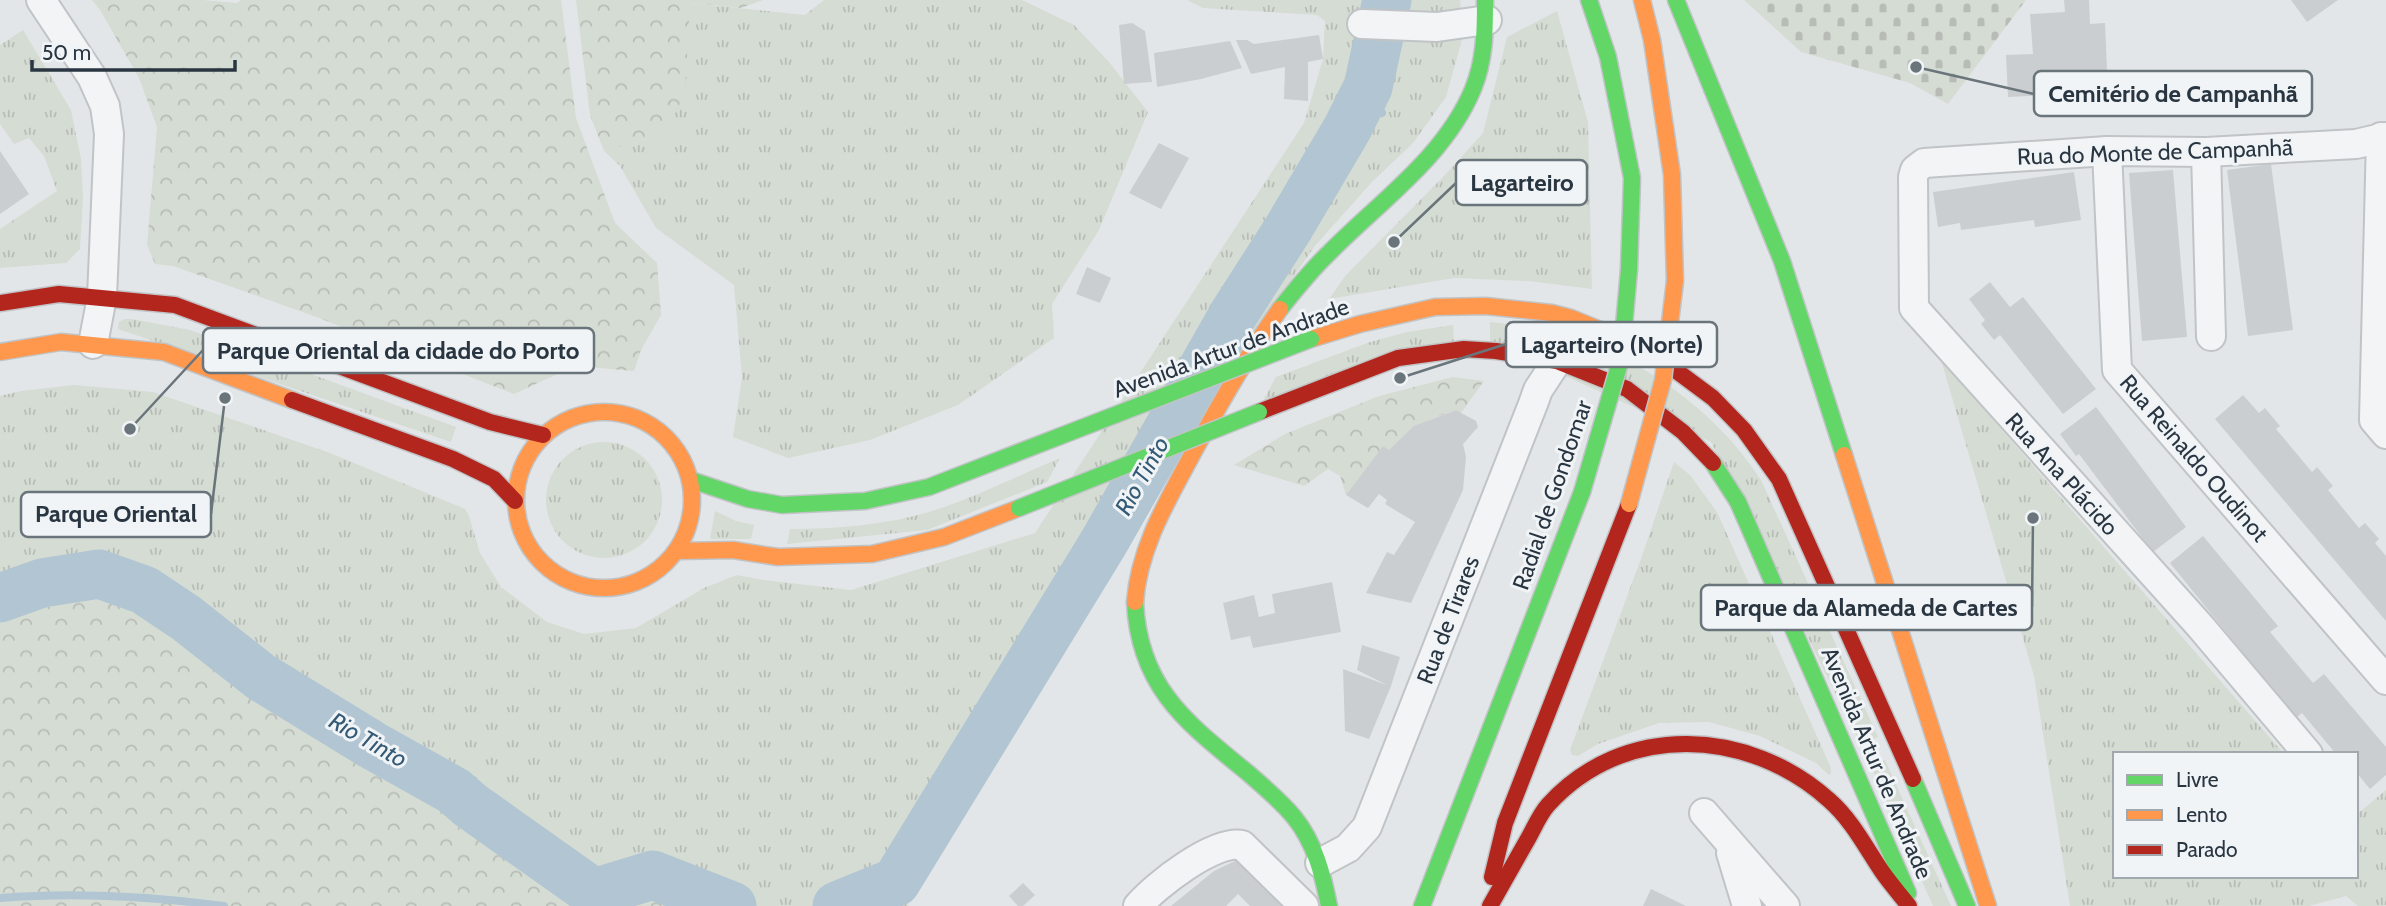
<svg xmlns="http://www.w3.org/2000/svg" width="2386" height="906" font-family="Cabin,sans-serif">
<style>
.grass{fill:url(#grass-tufts)}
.forest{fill:url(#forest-crowns)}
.cemetery{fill:url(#cemetery-stones)}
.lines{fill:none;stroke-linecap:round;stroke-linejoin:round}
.stream{stroke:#b1c6d2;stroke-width:8}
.river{stroke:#b1c6d2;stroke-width:49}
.building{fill:#cbced0}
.street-casing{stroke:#c1c4c6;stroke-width:32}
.fast-casing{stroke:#c1c4c6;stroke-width:19}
.slow-casing{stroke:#c1c4c6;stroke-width:19}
.jam-casing{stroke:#c1c4c6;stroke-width:19}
.street{stroke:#f2f4f5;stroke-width:28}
.fast{stroke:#63d668;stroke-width:16}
.slow{stroke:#ff974d;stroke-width:16}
.jam{stroke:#b3261e;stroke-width:16}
.fast-bridge-casing{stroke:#c1c4c6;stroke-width:19;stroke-linecap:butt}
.slow-bridge-casing{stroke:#c1c4c6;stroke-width:19;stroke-linecap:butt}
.fast-bridge{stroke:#63d668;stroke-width:16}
.slow-bridge{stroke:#ff974d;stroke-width:16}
.labels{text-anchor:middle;stroke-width:6;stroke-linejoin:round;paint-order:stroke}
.street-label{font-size:23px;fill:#293641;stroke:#f1f4f7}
.water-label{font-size:24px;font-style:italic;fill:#345a75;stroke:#f1f4f7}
.leader{fill:none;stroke:#6a747b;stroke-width:2.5}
.callout-dot{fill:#6a747b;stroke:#f1f4f7;stroke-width:2.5}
.callout{fill:#f1f4f7;stroke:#6a747b;stroke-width:2.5}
.callout-label{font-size:24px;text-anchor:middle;font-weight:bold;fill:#293641}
</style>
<defs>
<pattern id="grass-tufts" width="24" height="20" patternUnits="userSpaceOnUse" patternTransform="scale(1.75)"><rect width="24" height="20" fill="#d5dcd3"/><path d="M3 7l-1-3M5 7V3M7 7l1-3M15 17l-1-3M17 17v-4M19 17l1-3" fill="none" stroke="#b7bdb6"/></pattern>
<pattern id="forest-crowns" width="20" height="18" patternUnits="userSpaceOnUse" patternTransform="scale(1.75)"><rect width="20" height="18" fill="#d5dcd3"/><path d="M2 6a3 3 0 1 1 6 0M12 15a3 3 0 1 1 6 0" fill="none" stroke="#b7bdb6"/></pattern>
<pattern id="cemetery-stones" width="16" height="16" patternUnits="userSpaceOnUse" patternTransform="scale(1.75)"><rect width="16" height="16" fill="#d5dcd3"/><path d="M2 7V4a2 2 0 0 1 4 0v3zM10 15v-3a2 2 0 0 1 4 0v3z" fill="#b7bdb6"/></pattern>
</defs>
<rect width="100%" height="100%" fill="#e3e6e8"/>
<g class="grass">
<path d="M824 0H1022L1074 25 1109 62 1148 112 1099 230 1052 304 1054 338 958 405 870 440 788 458 733 437 742 377 734 285 656 228 620 166 604 151 666 134 690 3 805 15Z"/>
<path d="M1187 0H1460L1463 36 1446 97 1413 143 1372 182 1314 247 1124 522 899 892 863 906H701L650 888 589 905 552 895 495 835 451 804 415 786 226 666 166 617 108 592 0 611V396L21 391 74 385 153 392 330 453 465 509 469 516 480 553 501 587 547 622 584 634 636 628 704 588 737 575 763 580 851 590 1035 533 1304 123 1323 59 1325 21 1317 15 1203 8Z"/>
<path d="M1557 11 1588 122 1592 289 1529 281 1454 278 1329 299 1346 275 1446 174 1483 133 1507 37Z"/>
<path d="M23 30 71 110 81 159 83 198 80 249 66 263 0 268V229L57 191 44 156 29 138 14 144 0 124V45Z"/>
<path d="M124 319H132L190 330 456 427 451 442 118 329 119 322Z"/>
<path d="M1490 322C1513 325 1538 326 1560 332 1640 357 1715 409 1761 480L1878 737 1861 745 1711 442 1490 342Z"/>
<path d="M1453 325 1454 341 1262 403 1276 377 1370 342 1407 332Z"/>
<path d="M1941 360 2284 754H2115V876H2356V815L2386 790V906H2358L2346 896 2309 906H2070L2034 676Z"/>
<circle cx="604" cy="500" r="58"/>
<path d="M1060 458 1047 482 927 530 787 544 790 529C837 529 884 525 929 512 974 498 1017 476 1060 458Z"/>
<path d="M1674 462 1690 475 1717 512 1831 768V774L1829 775 1816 763 1760 736 1709 722 1659 723 1598 744 1578 756 1572 755 1570 750 1642 556Z"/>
<path d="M715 511 736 521 754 525 751 539H710Z"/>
<path d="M1885 760 1951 906H1933L1871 766Z"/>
</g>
<g class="forest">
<path d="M92 0H203L237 3 241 0H561L576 118 615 223 657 263 661 315 641 350 634 371 575 366 514 394 319 318 173 266 155 264 147 245 157 127 139 78 100 10Z"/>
<path d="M576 0H763L741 8 690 3 685 92 666 134 604 151 590 115Z"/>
<path d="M1453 377 1484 381 1461 413 1456 410C1423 421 1414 426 1389 450L1383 446 1346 495 1340 476 1328 469 1304 486 1234 465 1285 434 1379 396Z"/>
<path d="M68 590 108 592 166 617 226 666 415 786 451 804 495 835 552 895 589 905 650 888 701 906H0V611L16 602Z"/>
<path d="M899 892 909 906H863Z"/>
</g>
<path class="cemetery" d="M1744 0H2026L1948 104 1910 83 1801 52Z"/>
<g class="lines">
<g class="stream">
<path d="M1368 87 1382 113"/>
<path d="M0 898C75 892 149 896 224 906"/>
</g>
<g class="river">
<path d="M0 598 42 583 99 574 144 590 186 618 261 677 372 745 454 791 470 805 594 893 653 875 732 906"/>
<path d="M837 906 896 882 1104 542 1233 315 1288 229 1347 129 1368 87 1387 0"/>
</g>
</g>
<g class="building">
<path d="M2064 0H2089L2090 24 2105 23 2107 70 2085 71 2086 93 2008 97 2006 55 2033 54 2030 14 2065 12Z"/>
<path d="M2291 0H2338L2307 22Z"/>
<path d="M1132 23 1145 31 1152 82 1124 84 1119 25Z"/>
<path d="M1319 35 1323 59 1308 62V101L1284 99 1285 67 1251 74 1236 40H1247L1254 44Z"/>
<path d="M1230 41 1242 68 1201 79 1157 87 1154 53Z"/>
<path d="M1159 143 1189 158 1161 209 1129 193Z"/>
<path d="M0 151 29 194 0 214Z"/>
<path d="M2271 164 2293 330 2248 336 2227 170Z"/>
<path d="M2173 170 2187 337 2142 341 2129 173Z"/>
<path d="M2074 172 2081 220 2035 227 2034 220 1961 230 1960 223 1938 227 1933 192Z"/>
<path d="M1087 267 1111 278 1100 303 1076 294Z"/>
<path d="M1990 282 2010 307 2023 297 2096 389 2063 414 2000 335 1994 340 1981 324 1985 320 1969 299Z"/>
<path d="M2243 395 2259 413 2265 408 2280 426 2276 429 2312 472 2317 467 2333 486 2328 490 2359 528 2365 523 2379 539 2375 543 2386 556V621L2215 419Z"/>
<path d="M2096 407 2186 527 2153 552 2079 454 2076 456 2060 434Z"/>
<path d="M1456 410 1476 421 1478 427 1463 444 1466 457 1463 490 1411 603 1366 593 1387 552 1394 555 1415 522 1385 504 1387 500 1379 494 1368 508 1346 495 1383 446 1389 450 1414 426Z"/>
<path d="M2203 536 2278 626 2270 632 2313 683 2324 674 2386 747V775L2370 789 2356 772V754H2336L2302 713 2296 718 2170 563Z"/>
<path d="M1332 582 1341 632 1253 648 1250 636 1231 640 1223 603 1254 595 1259 617 1275 613 1272 594Z"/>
<path d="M1362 645 1400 657 1391 686 1369 739 1345 731 1343 669 1387 685 1357 670Z"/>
<path d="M1237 860 1266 890 1269 888 1283 904 1281 906H1250L1238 894 1226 906H1171L1214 871Z"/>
<path d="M1023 883 1035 895 1023 906H1018L1009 896Z"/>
<path d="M1651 889 1686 906H1643Z"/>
</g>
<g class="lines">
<defs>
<g id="street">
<path d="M41 0 92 77 105 106 109 134 102 297 93 344"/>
<path d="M1362 24 1437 27 1487 20"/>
<path d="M2381 137 2374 420 2386 434"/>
<path d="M2107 151 2117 370 2386 680"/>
<path d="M2206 152 2211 336"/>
<path d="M2308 754 2200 626 1914 308 1913 177 1915 170 1924 163 2107 151 2206 152 2356 144 2386 137"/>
<path d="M1704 813 1785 906"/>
<path d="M1731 853 1747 906"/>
<path d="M1320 863 1348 848 1367 827 1533 404 1538 390 1557 361"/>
<path d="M1138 906C1156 885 1214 840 1242 845L1304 906"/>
</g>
<g id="fast">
<path d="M1589 0 1608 57 1632 178 1629 270"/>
<path d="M1676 0 1782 261 1844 455"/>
<path d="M1280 309C1295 290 1311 270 1329 253 1379 202 1445 157 1473 89 1485 60 1485 31 1485 0"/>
<path d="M1713 463 1738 502 1908 893"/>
<path d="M691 480 748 499 782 505 865 501 929 487 1058 437"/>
<path d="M1135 602C1139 688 1187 723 1248 773 1264 787 1281 801 1294 817 1315 843 1323 875 1329 906"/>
<path d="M1913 779 1967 906"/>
<path d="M1422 906 1582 492"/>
</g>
<g id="slow">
<path d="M1642 0 1652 40 1672 175 1675 281"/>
<path d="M1311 339 1360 324 1435 307 1486 306 1552 313 1571 318 1647 349 1678 372"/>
<path d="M0 352 61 342 164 352 292 400"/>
<circle cx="604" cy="500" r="88"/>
<path d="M1844 455 1988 906"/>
<path d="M677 551 733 550 778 557 872 554 944 537 1019 508"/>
<path d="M1135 602C1139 547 1168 500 1193 453 1220 403 1247 355 1280 309"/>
</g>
<g id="jam">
<path d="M0 303 59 294 175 305 490 422 543 435"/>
<path d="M1678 372 1713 398 1744 430 1779 479 1913 779"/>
<path d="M292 400 453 459 494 479 515 501"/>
<path d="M1259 412 1398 358 1464 349 1496 351 1557 361 1627 389 1683 432 1713 463"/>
<path d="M1492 877 1505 823 1629 504"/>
<path d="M1490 906C1503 883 1516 860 1529 837 1535 826 1540 814 1548 805 1624 721 1749 728 1829 800 1852 820 1866 848 1883 873 1891 884 1900 895 1909 906"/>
</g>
</defs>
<use href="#street" class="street-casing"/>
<use href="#fast" class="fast-casing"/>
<use href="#slow" class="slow-casing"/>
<use href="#jam" class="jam-casing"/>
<use href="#street" class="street"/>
<use href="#fast" class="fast"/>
<use href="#slow" class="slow"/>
<use href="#jam" class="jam"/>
<defs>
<g id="fast-bridge">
<path d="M1058 437 1311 339"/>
<path d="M1582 492 1621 359 1629 270"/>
<path d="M1019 508 1259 412"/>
</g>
<path id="slow-bridge" d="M1629 504 1663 380 1675 281"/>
</defs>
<use href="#fast-bridge" class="fast-bridge-casing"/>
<use href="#slow-bridge" class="slow-bridge-casing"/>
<use href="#fast-bridge" class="fast-bridge"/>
<use href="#slow-bridge" class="slow-bridge"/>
</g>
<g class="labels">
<g class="street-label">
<text transform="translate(2155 152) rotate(-2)" y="8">Rua do Monte de Campanhã</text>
<text transform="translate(1231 348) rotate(-20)" y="8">Avenida Artur de Andrade</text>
<text transform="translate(2194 458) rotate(49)" y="8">Rua Reinaldo Oudinot</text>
<text transform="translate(2062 474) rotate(48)" y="8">Rua Ana Plácido</text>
<text transform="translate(1552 495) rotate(-71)" y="8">Radial de Gondomar</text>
<text transform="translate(1448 620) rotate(-69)" y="8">Rua de Tirares</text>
<text transform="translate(1877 763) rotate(67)" y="8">Avenida Artur de Andrade</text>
</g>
<g class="water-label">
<text transform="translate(1142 476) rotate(-61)" y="8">Rio Tinto</text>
<text transform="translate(368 740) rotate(30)" y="8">Rio Tinto</text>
</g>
</g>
<path class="leader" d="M1916 67L2034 94M1394 242L1456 183M1400 378L1506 344M130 429L203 350M225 398L211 514M2033 518L2032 607"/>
<g class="callout-dot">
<circle cx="1916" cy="67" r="7"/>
<circle cx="1394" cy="242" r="7"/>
<circle cx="1400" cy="378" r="7"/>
<circle cx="130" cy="429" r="7"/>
<circle cx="225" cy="398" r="7"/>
<circle cx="2033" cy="518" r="7"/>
</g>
<g class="callout">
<rect x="2034" y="71" width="278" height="45" rx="7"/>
<rect x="1456" y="160" width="131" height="45" rx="7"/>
<rect x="1506" y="322" width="211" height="45" rx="7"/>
<rect x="203" y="328" width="391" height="45" rx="7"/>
<rect x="21" y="492" width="190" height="45" rx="7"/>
<rect x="1701" y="585" width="331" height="45" rx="7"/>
</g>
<g class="callout-label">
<text x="2173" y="102">Cemitério de Campanhã</text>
<text x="1522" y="191">Lagarteiro</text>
<text x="1612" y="353">Lagarteiro (Norte)</text>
<text x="398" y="359">Parque Oriental da cidade do Porto</text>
<text x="116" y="522">Parque Oriental</text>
<text x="1866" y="616">Parque da Alameda de Cartes</text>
</g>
<rect x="2113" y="752" width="245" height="126" fill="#f1f4f7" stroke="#a1a8ae" stroke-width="2"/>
<rect x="2127" y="775" width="35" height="10" fill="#63d668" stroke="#a1a8ae" stroke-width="2"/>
<text x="2176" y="787" font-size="21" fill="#293641">Livre</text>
<rect x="2127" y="810" width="35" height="10" fill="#ff974d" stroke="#a1a8ae" stroke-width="2"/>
<text x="2176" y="822" font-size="21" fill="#293641">Lento</text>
<rect x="2127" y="845" width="35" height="10" fill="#b3261e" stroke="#a1a8ae" stroke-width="2"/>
<text x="2176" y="857" font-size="21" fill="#293641">Parado</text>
<path d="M32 60v10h203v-10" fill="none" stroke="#293641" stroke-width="3.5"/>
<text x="42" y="60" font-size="21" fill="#293641" stroke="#f1f4f7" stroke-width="5" paint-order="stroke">50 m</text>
</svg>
